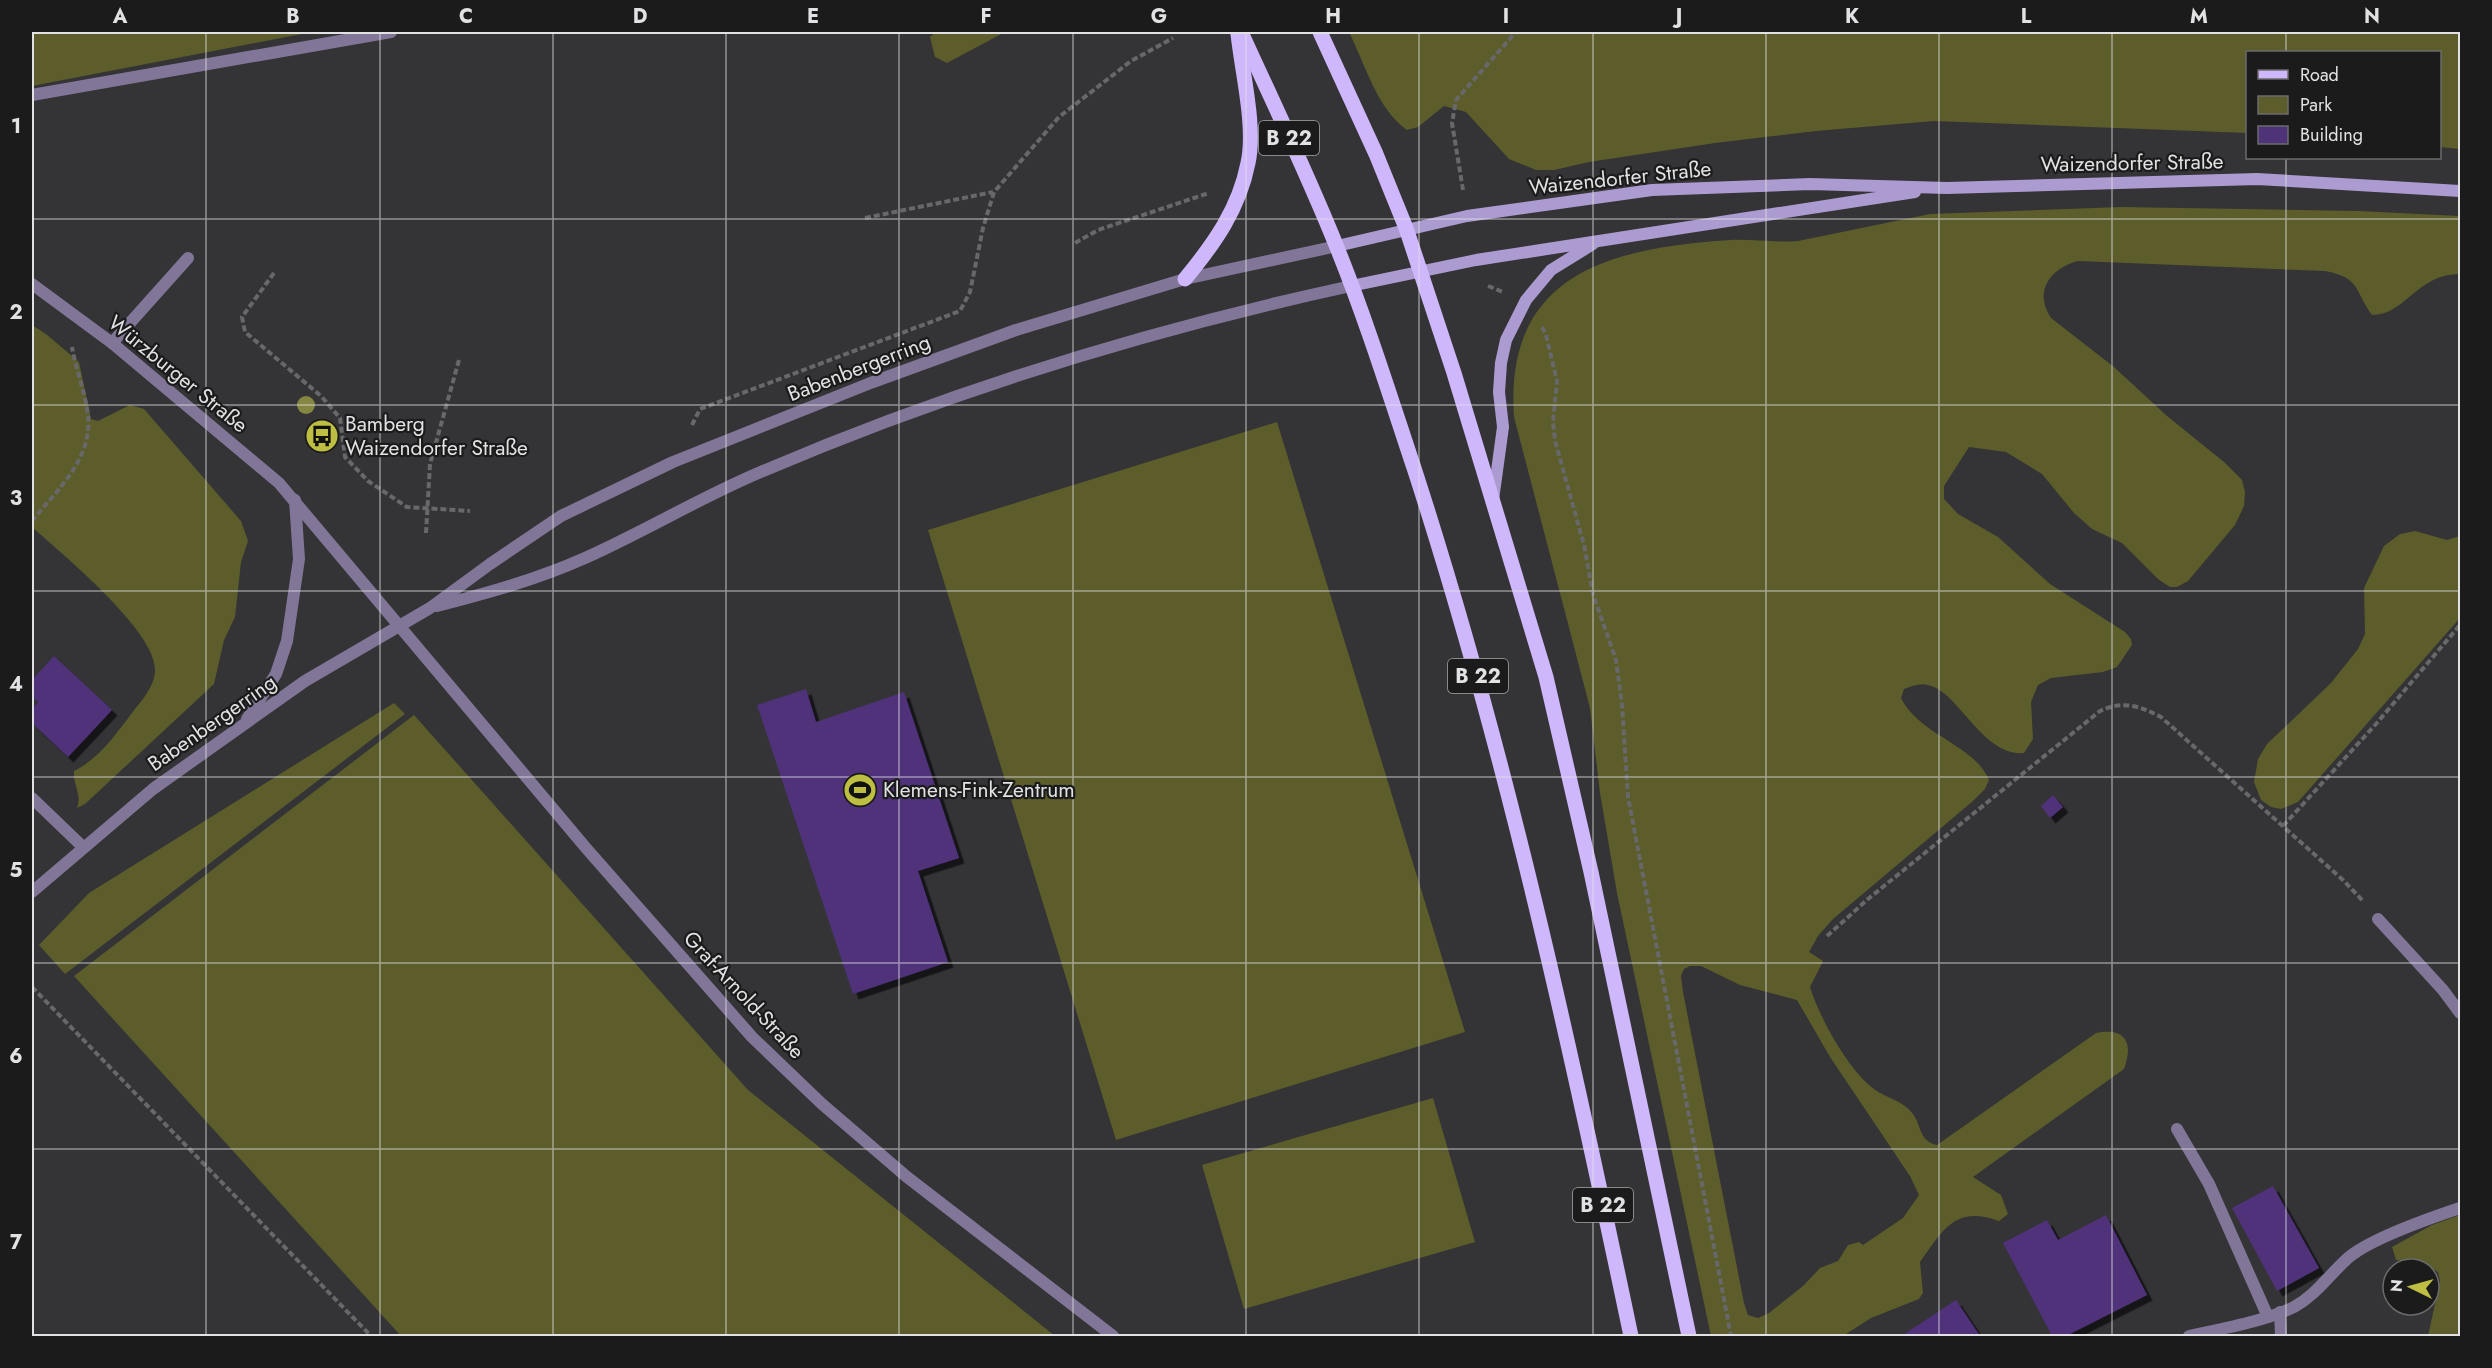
<svg xmlns="http://www.w3.org/2000/svg" width="2492" height="1368" font-family="Jost,sans-serif">
<style>
.green{fill:#5c5d2b;fill-rule:evenodd}
.building{fill:#4f3379;filter:url(#shadow)}
.lines{fill:none;stroke-linecap:round;stroke-linejoin:round}
.path{stroke:#68686a;stroke-width:4;stroke-dasharray:6 3;stroke-linecap:butt}
.service{stroke:#817697;stroke-width:12}
.minor{stroke:#817697;stroke-width:12}
.secondary{stroke:#ac9bd0;stroke-width:12}
.primary{stroke:#ceb7fb;stroke-width:15}
.tree{fill:#868643}
.grid{fill:none;stroke:#e2e2e4;stroke-width:1.5;stroke-opacity:0.55}
.labels{text-anchor:middle;stroke-width:4.5;stroke-linejoin:round;paint-order:stroke}
.shield{fill:#1b1b1c;stroke:#a6a6a8;stroke-width:1.5}
.shield-label{font-size:20px;font-weight:bold;fill:#e2e2e4}
.street-label{font-size:21px;fill:#e2e2e4;stroke:#1b1b1c}
.poi-label{font-size:21px;fill:#e2e2e4;stroke:#1b1b1c;text-anchor:start}
.neatline{fill:none;stroke:#e2e2e4;stroke-width:2}
.grid-label{font-size:20px;text-anchor:middle;font-weight:bold;fill:#e2e2e4}
</style>
<defs>
<filter id="shadow"><feDropShadow dx="5.5" dy="5.5" stdDeviation="0" flood-color="#0009"/></filter>
</defs>
<rect width="100%" height="100%" fill="#343336"/>
<g class="green">
<path d="M32 32H312L32 86Z"/>
<path d="M936 32H1005L947 63 935 57 930 37Z"/>
<path d="M1349 32H2460V149L2440 147V52H2248L2247 133 1934 121 1816 131 1715 143 1589 162 1554 170H1536L1509 159 1466 112 1444 106 1418 127 1407 130C1377 109 1365 64 1349 32Z"/>
<path d="M2122 207 2358 211 2460 216V274C2416 274 2406 315 2372 315 2354 290 2361 278 2325 271L2078 261C2051 268 2033 291 2051 318L2114 367 2167 416 2224 462 2242 480 2245 492 2244 506 2235 525 2188 581 2177 587H2170L2158 579 2122 543 2092 529 2074 513 2042 474 2006 452 1969 447 1944 486V499L1958 514 1998 537 2050 584 2125 632 2131 639 2132 645 2117 667 2103 672 2051 678 2038 685 2031 702 2033 739 2024 753C1984 757 1959 694 1931 686 1921 682 1913 686 1904 689L1901 698C1920 736 1974 744 1989 780L1985 789 1973 801 1833 919 1818 936 1809 952 1823 961 1810 987C1819 1017 1849 1071 1874 1089 1886 1098 1904 1101 1913 1114 1922 1127 1919 1141 1937 1145L2096 1033C2125 1027 2134 1042 2124 1069L1973 1177 2001 1195 2008 1214 1999 1221C1955 1205 1943 1230 1920 1262L1923 1293 1919 1299 1871 1318 1843 1336H1711L1617 893 1600 793 1590 708 1514 417C1504 273 1611 248 1730 240 1753 239 1775 243 1798 241L1930 214ZM1690 966H1701L1740 985 1797 1000 1830 1057 1910 1176 1919 1195 1903 1218 1863 1245 1859 1242 1848 1245 1838 1261 1820 1268 1803 1286 1769 1313 1758 1318 1748 1315 1744 1303 1683 992 1681 976 1684 969Z"/>
<path d="M32 325 46 334 79 362 91 419 98 421 130 405 144 409 241 521 248 541 241 562 235 617 224 640 214 684 85 804 77 808C82 794 73 785 74 771 99 758 112 739 129 717 139 703 155 688 155 670 156 631 61 553 32 527Z"/>
<path d="M1277 422 1465 1032 1116 1140 928 530Z"/>
<path d="M2415 531 2447 540 2460 536V618L2298 802 2281 809 2271 807 2261 800 2254 782 2258 759 2267 744 2331 683 2358 649 2365 634 2364 588 2384 546 2400 534Z"/>
<path d="M394 703 405 714 65 974 39 945 89 893Z"/>
<path d="M414 715 748 1090 1055 1336H401L74 976Z"/>
<path d="M1433 1098 1475 1242 1244 1309 1202 1165Z"/>
<path d="M2460 1215V1336H2428L2440 1281 2438 1272 2429 1266 2396 1260 2392 1247 2432 1225Z"/>
</g>
<g class="building">
<path d="M54 656 112 710 68 757 32 723V709L38 702 32 696V680Z"/>
<path d="M806 689 816 722 904 692 959 858 918 871 948 962 853 994 757 705Z"/>
<path d="M2053 795 2063 807 2050 818 2041 806Z"/>
<path d="M2273 1186 2319 1268 2277 1291 2232 1208Z"/>
<path d="M2106 1215 2147 1295 2066 1336H2052L2003 1243 2047 1220 2058 1240Z"/>
<path d="M1956 1300 1980 1336H1904L1903 1335Z"/>
</g>
<g class="lines">
<g class="path">
<path d="M1463 190 1452 123 1456 100 1516 32"/>
<path d="M865 218 993 192"/>
<path d="M1075 243 1098 230 1209 193"/>
<path d="M274 273 242 317 245 332 321 396 340 418 345 457 368 481 407 507 470 511"/>
<path d="M1488 286 1503 292"/>
<path d="M1542 327 1546 335 1557 381 1553 422 1555 441 1584 545 1593 594 1616 660 1622 705 1628 797 1731 1336"/>
<path d="M692 425 700 409 960 311 970 292 983 228 994 192 1059 117 1131 61 1173 38"/>
<path d="M32 521C57 490 93 459 88 415 85 392 76 370 72 347"/>
<path d="M426 533 430 464 459 360"/>
<path d="M2283 826 2376 724 2460 625"/>
<path d="M1827 936 1868 899 2100 711C2123 700 2140 706 2161 717L2343 880 2363 901"/>
<path d="M32 987 371 1336"/>
</g>
<g class="service">
<path d="M112 343 188 258"/>
<path d="M2378 919 2443 990 2460 1013"/>
<path d="M2177 1129 2209 1184 2268 1317"/>
<path d="M2280 1312 2281 1336"/>
<path d="M2189 1336C2220 1329 2266 1321 2294 1307 2316 1295 2329 1275 2348 1258 2371 1238 2430 1218 2460 1208"/>
</g>
<g class="minor">
<path d="M32 95 391 32"/>
<path d="M32 284 112 343 279 483 586 848 752 1037 822 1104 907 1177 1113 1336"/>
<path d="M437 606C488 593 538 579 585 558 643 532 698 499 756 474 947 392 1148 330 1351 286"/>
<path d="M247 719 276 674 287 641 299 559 295 500"/>
<path d="M32 798 83 847"/>
<path d="M32 892 153 789 305 681 430 608 490 564 561 516 673 462 873 382 1016 330 1185 279 1337 246"/>
</g>
<g class="secondary">
<path d="M1337 246 1467 216 1652 190 1810 184 1947 188 2257 179 2460 191"/>
<path d="M1351 286 1476 260 1915 192"/>
<path d="M1493 500 1503 427 1499 392 1501 363 1506 340 1526 300 1551 270 1593 244"/>
</g>
<g class="primary">
<path d="M1241 32C1273 102 1307 173 1336 245 1366 319 1390 396 1415 471 1507 755 1570 1045 1631 1336"/>
<path d="M1320 32 1376 154 1406 228 1454 373 1546 677 1591 872 1689 1336"/>
<path d="M1185 279C1214 244 1239 209 1248 163 1256 127 1242 72 1238 34"/>
</g>
</g>
<circle class="tree" cx="306" cy="405" r="9"/>
<path class="grid" d="M206 32V1336M380 32V1336M553 32V1336M726 32V1336M899 32V1336M1073 32V1336M1246 32V1336M1419 32V1336M1593 32V1336M1766 32V1336M1939 32V1336M2112 32V1336M2286 32V52M2286 158V1336M32 219H2460M32 405H2460M32 591H2460M32 777H2460M32 963H2460M32 1149H2460"/>
<defs>
<symbol id="bus-disc" viewBox="-11 -11 22 22"><circle r="9.5" fill="#bebf42" stroke="#1b1b1c"/><path d="M-5-6H5V4H4V6H2V4H-2V6H-4V4H-5ZM-3.5-4V0h7V-4ZM-3.5 1.2v1.5H-2V1.2ZM2 1.2v1.5H3.5V1.2Z" fill="#111"/></symbol>
<symbol id="stadium-disc" viewBox="-11 -11 22 22"><circle r="9.5" fill="#bebf42" stroke="#1b1b1c"/><path d="M0-5a6.5 5 0 1 0 0 10a6.5 5 0 1 0 0-10ZM-3.5-1.8h7v3.6h-7Z" fill="#111"/></symbol>
</defs>
<g fill-rule="evenodd">
<use href="#bus-disc" x="303" y="417" width="38" height="38"/>
<use href="#stadium-disc" x="841" y="771" width="38" height="38"/>
</g>
<g class="labels">
<g class="shield">
<rect x="1259" y="121" width="60" height="34" rx="4.5"/>
<rect x="1448" y="659" width="60" height="34" rx="4.5"/>
<rect x="1573" y="1188" width="60" height="34" rx="4.5"/>
</g>
<g class="shield-label">
<text x="1289" y="145">B 22</text>
<text x="1478" y="683">B 22</text>
<text x="1603" y="1212">B 22</text>
</g>
<g class="street-label">
<text transform="translate(2132 163) rotate(-1)" y="7">Waizendorfer Straße</text>
<text transform="translate(1620 178) rotate(-6)" y="7">Waizendorfer Straße</text>
<text transform="translate(859 368) rotate(-21)" y="7">Babenbergerring</text>
<text transform="translate(178 374) rotate(39)" y="7">Würzburger Straße</text>
<text transform="translate(212 723) rotate(-35)" y="7">Babenbergerring</text>
<text transform="translate(744 995) rotate(47)" y="7">Graf-Arnold-Straße</text>
</g>
<g class="poi-label">
<text x="345" y="431">Bamberg<tspan x="345" dy="24">Waizendorfer Straße</tspan></text>
<text x="883" y="797">Klemens-Fink-Zentrum</text>
</g>
</g>
<rect width="2492" height="1368" fill="none" stroke="#1b1b1c" stroke-width="66"/>
<rect x="2246" y="51" width="195" height="108" fill="#1b1b1c" stroke="#6b6b6c" stroke-width="1.5"/>
<rect x="2258" y="70" width="30" height="9" fill="#ceb7fb" stroke="#6b6b6c" stroke-width="1.5"/>
<text x="2300" y="81" font-size="18" fill="#e2e2e4">Road</text>
<rect x="2258" y="96" width="30" height="18" fill="#5c5d2b" stroke="#6b6b6c" stroke-width="1.5"/>
<text x="2300" y="111" font-size="18" fill="#e2e2e4">Park</text>
<rect x="2258" y="126" width="30" height="18" fill="#4f3379" stroke="#6b6b6c" stroke-width="1.5"/>
<text x="2300" y="141" font-size="18" fill="#e2e2e4">Building</text>
<g transform="translate(2411 1287) rotate(275)"><circle r="28" fill="#1b1b1c" stroke="#6b6b6c" stroke-width="1.5"/>
<path d="M0-4.5L10 22L0 15L-10 22Z" fill="#bebf42"/>
<text y="-9" font-size="16" font-weight="bold" text-anchor="middle" fill="#e2e2e4">N</text>
</g>
<rect x="33" y="33" width="2426" height="1302" class="neatline"/>
<g class="grid-label">
<text x="120" y="23">A</text>
<text x="293" y="23">B</text>
<text x="466" y="23">C</text>
<text x="640" y="23">D</text>
<text x="813" y="23">E</text>
<text x="986" y="23">F</text>
<text x="1159" y="23">G</text>
<text x="1333" y="23">H</text>
<text x="1506" y="23">I</text>
<text x="1679" y="23">J</text>
<text x="1852" y="23">K</text>
<text x="2026" y="23">L</text>
<text x="2199" y="23">M</text>
<text x="2372" y="23">N</text>
<text x="16" y="133">1</text>
<text x="16" y="319">2</text>
<text x="16" y="505">3</text>
<text x="16" y="691">4</text>
<text x="16" y="877">5</text>
<text x="16" y="1063">6</text>
<text x="16" y="1249">7</text>
</g>
</svg>
